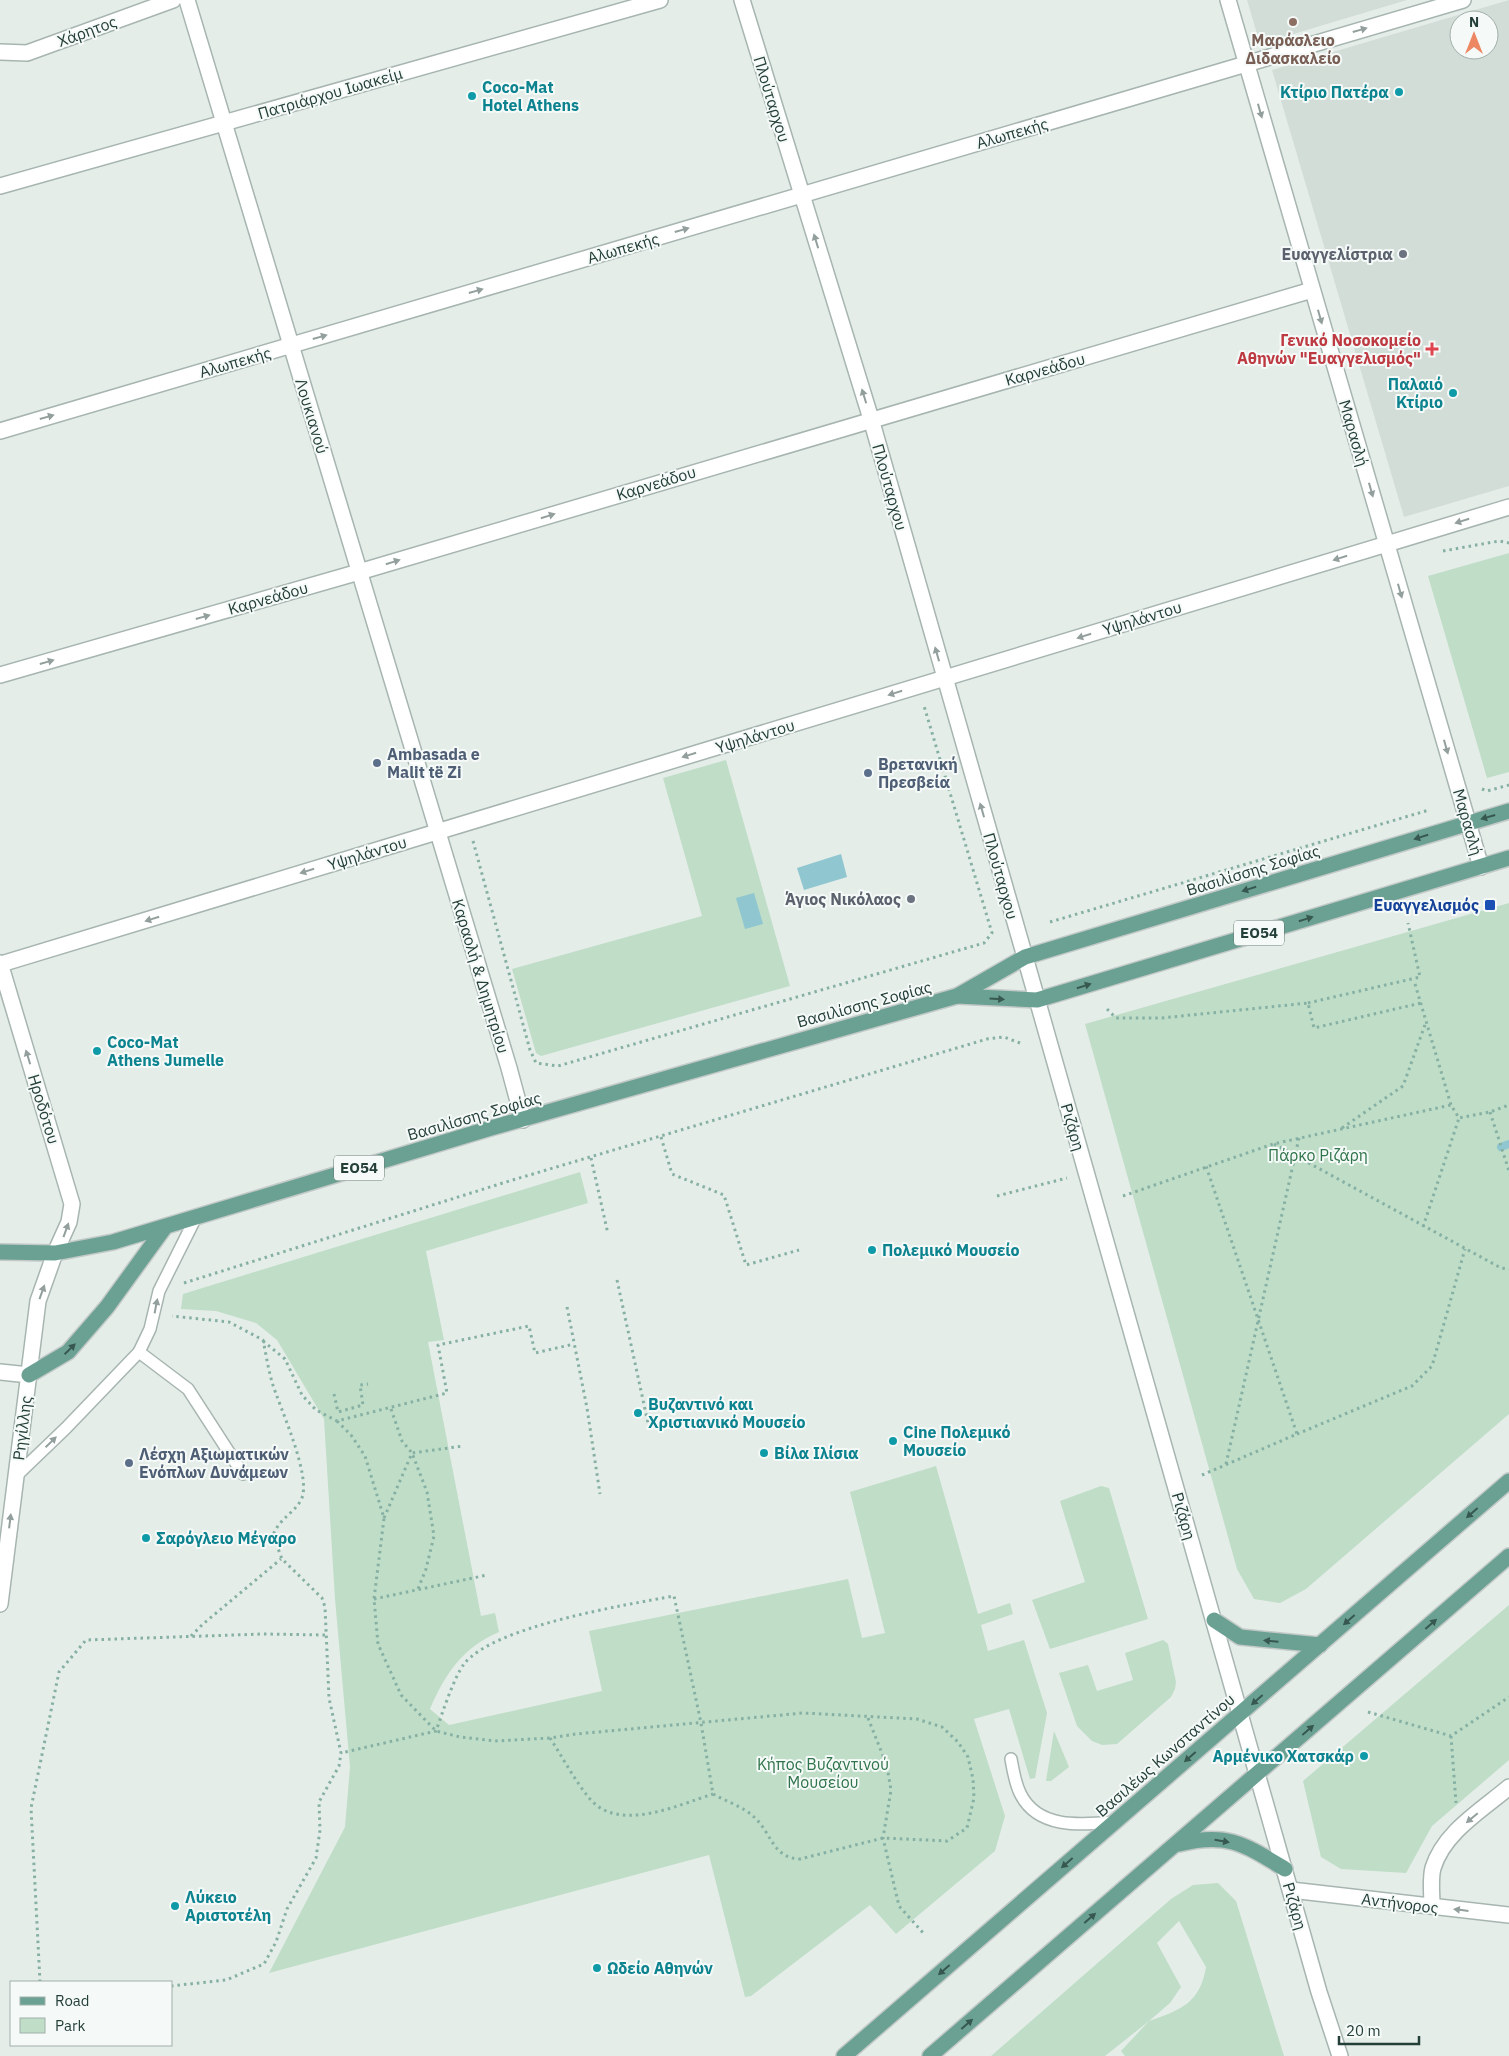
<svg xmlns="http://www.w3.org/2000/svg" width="1509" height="2056" font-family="'IBM Plex Sans',sans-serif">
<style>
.built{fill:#d3ddd8;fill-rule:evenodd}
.green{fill:#bfddc7;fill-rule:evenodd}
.water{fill:#8fc6d0}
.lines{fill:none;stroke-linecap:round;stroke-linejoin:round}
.stream{stroke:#8fc6d0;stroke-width:8}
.service-casing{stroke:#a7b5b0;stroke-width:14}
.minor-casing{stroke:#a7b5b0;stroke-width:18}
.tertiary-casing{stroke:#a7b5b0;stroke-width:18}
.primary-casing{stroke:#c2c9c7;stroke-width:18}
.path{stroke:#86b0a3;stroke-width:3;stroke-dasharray:2.5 4;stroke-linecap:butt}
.service{stroke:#fff;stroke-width:11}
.minor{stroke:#fff;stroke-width:15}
.tertiary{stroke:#fff;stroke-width:15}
.primary{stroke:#6ba193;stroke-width:15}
.oneway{fill:#929f9c}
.oneway2{fill:#36584f}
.education-dot{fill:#8d6e63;stroke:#f5faf8;stroke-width:2}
.culture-dot{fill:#0f9aa8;stroke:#f5faf8;stroke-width:2}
.worship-dot{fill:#6b7280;stroke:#f5faf8;stroke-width:2}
.health-dot{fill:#e0444e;stroke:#f5faf8;stroke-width:2}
.service-dot{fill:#5c6f8a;stroke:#f5faf8;stroke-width:2}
.transit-dot{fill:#1a4fb4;stroke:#f5faf8;stroke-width:2}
.labels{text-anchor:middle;stroke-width:4;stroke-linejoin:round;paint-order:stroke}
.shield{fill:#f5faf8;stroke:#637772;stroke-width:1}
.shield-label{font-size:15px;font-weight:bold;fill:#243f38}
.street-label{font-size:16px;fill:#243f38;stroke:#f5faf8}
.education-label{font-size:16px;font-weight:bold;fill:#785e54;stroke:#f5faf8}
.culture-label{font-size:16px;font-weight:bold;fill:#0d838f;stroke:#f5faf8;text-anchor:start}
.worship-label{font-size:16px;font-weight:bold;fill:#5b616d;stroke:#f5faf8;text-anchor:end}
.health-label{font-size:16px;font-weight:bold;fill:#be3a42;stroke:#f5faf8;text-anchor:end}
.service-label{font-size:16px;font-weight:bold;fill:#4e5e75;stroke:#f5faf8;text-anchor:start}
.transit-label{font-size:16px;font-weight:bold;fill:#164399;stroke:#f5faf8;text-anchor:end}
.park-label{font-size:16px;fill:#30744b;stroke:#f5faf8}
</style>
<rect width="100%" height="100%" fill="#e5ede9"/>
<g class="built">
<path d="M1247 0H1407L1260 44Z"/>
<path d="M1509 0V486L1404 517 1272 70ZM1459 20H1489V50H1459Z"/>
</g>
<g class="green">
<path d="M1509 553V772L1487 778 1428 576Z"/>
<path d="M726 760 790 986 541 1056 536 1053 512 969 702 916 663 778Z"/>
<path d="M1509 903V1414L1306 1589 1280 1603 1254 1599 1237 1569 1085 1024Z"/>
<path d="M580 1172 588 1203 426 1251 444 1340 428 1342 481 1616 495 1613 499 1632C463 1647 445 1674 430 1709L449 1725 602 1691 589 1631 848 1579 862 1638 885 1633 850 1492 936 1466 978 1614 1010 1603 1013 1614 981 1625 988 1651 1024 1640 1047 1713 1035 1778 1030 1779 1009 1709 974 1719 1005 1816 995 1851 896 1934 870 1905 751 1996 745 1997 709 1855 269 1973 345 1827 350 1767 335 1599 324 1419 277 1340 256 1323 216 1311 181 1309 183 1294Z"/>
<path d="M1101 1486 1109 1488 1148 1619 1050 1649 1032 1600 1085 1582 1060 1501Z"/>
<path d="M1509 1605V1760L1432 1826 1406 1873 1341 1869 1321 1857 1303 1781Z"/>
<path d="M1163 1640 1168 1644 1176 1682 1175 1689 1171 1697 1117 1744 1102 1745 1092 1741 1077 1726 1059 1673 1088 1665 1097 1691 1133 1680 1125 1653Z"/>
<path d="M1054 1731 1069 1767 1051 1781H1046Z"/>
<path d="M1218 1883 1236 1901 1284 2056H1125L1121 2051 1149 2021 1105 2056H991L1171 1899 1193 1885ZM1179 1921 1206 1967C1200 2003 1181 2010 1149 2021L1170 2003 1181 1987 1157 1943Z"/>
</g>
<g class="water">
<path d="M841 854 847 877 804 890 797 868Z"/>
<path d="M754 893 763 924 745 929 736 898Z"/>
</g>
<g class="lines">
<path class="stream" d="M1501 1147 1509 1144"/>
<defs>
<g id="service">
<path d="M139 1352 188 1389 243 1474"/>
<path d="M16 1476 66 1428 139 1352 150 1329 159 1291 196 1217"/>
<path d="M1011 1759C1013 1770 1015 1783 1020 1793 1037 1829 1080 1825 1114 1822"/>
</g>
<g id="minor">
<path d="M187 0 509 1068 523 1120"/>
<path d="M742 0 871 419 1025 957"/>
<path d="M0 52 27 53 173 0"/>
<path d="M0 431 1246 64"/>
<path d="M0 675 359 572 1312 290"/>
<path d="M0 963 72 1204 69 1222 55 1253"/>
<path d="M1 964 1509 507"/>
<path d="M0 1372 29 1375"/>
<path d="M1291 1890 1509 1915"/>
<path d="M1432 1906C1432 1894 1430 1879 1433 1868 1444 1832 1482 1810 1509 1787"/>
</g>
<g id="tertiary">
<path d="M1228 0 1481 867"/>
<path d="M1246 64 1463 0"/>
<path d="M0 186 660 0"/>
<path d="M1025 957 1319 1992 1340 2056"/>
<path d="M0 1604 38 1301 55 1253"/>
</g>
<g id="primary">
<path d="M957 996 1037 1000 1509 858"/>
<path d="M0 1252 55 1253 113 1242 491 1128 957 996 1025 957 1509 811"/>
<path d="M29 1375 68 1352 107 1307 165 1227"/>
<path d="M1214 1620 1240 1637 1320 1645"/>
<path d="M1179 1844C1227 1832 1244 1844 1285 1869"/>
<path d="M844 2056 1509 1481"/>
<path d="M930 2056 1509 1556"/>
</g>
</defs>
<use href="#service" class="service-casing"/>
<use href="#minor" class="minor-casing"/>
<use href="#tertiary" class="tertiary-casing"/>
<use href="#primary" class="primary-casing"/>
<g class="path">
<path d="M1443 551 1499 541 1509 543"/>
<path d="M1482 789 1487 791 1509 785"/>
<path d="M473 841 530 1050 536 1063 558 1066 984 943 992 933 924 706"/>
<path d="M1050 922 1429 810"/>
<path d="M1415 984 1451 1105"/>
<path d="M1308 1003 1420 977 1408 923"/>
<path d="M1107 1009 1116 1018H1162L1308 1003 1314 1028 1421 1003"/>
<path d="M1490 1112 1509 1171"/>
<path d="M1342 1128 1403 1086 1426 1022"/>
<path d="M661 1137 672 1174 724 1195 746 1265 799 1250"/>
<path d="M1274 1144 1501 1268 1509 1269"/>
<path d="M591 1158 608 1234"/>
<path d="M997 1196 1067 1178"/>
<path d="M1123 1196 1273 1144 1451 1105 1459 1118 1490 1112 1509 1105"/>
<path d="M1423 1227 1459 1118"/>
<path d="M617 1280 648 1423"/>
<path d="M184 1283 506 1182 987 1039 1004 1037 1020 1043"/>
<path d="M567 1307 587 1408 600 1494"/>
<path d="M263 1341 285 1359 302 1395 316 1410 337 1421 447 1393 438 1345 529 1326 535 1353 574 1344"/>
<path d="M334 1394 338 1412 363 1405 360 1385 368 1384"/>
<path d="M391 1409 402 1441 412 1453 427 1492 434 1536 426 1569 418 1589"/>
<path d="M337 1421 351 1435 365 1456 384 1518 374 1599 378 1644 401 1695 436 1731 460 1737 495 1741 550 1738 576 1734 803 1713 917 1719 942 1727 958 1742 968 1757 973 1779 974 1798 967 1828 947 1841 883 1838 800 1859C772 1858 772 1833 754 1817 744 1807 725 1801 713 1794L701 1723 674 1596C625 1605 494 1626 464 1664 454 1677 442 1714 436 1731L341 1753"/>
<path d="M1297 1434 1412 1386 1432 1366 1465 1249"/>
<path d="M1226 1464 1299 1138"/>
<path d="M1202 1475 1297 1434 1206 1166"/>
<path d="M384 1518 412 1453 463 1446"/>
<path d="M374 1599 487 1575"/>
<path d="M191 1636 203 1624 281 1559"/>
<path d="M1368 1712 1451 1736 1509 1697"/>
<path d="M868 1718 887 1766 891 1790 883 1838 899 1906 925 1935"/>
<path d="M1451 1736 1456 1803"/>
<path d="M550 1738C563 1758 575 1781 590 1799 619 1833 678 1805 713 1794"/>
<path d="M40 1982 31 1808 59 1672 86 1640 263 1634 325 1635"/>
<path d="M171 1986 226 1980 264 1964 276 1942 287 1909 316 1858 320 1830 319 1802 339 1766 341 1753 329 1698 325 1607 322 1598 282 1559 273 1535C280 1518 294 1513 301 1500 313 1478 279 1406 272 1382 268 1368 266 1354 263 1340L229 1322 172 1316"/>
</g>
<use href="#service" class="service"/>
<use href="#minor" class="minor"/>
<use href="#tertiary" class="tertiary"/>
<use href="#primary" class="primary"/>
</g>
<defs><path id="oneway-solid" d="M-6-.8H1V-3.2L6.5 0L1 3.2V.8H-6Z" transform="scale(1.25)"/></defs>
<g class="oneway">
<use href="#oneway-solid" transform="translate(1360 30) rotate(-16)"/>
<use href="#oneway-solid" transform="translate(1260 111) rotate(74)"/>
<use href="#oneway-solid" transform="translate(682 230) rotate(-16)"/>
<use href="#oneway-solid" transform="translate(816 241) rotate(-107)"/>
<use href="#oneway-solid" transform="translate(476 291) rotate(-16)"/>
<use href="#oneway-solid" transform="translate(1320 317) rotate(74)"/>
<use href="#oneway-solid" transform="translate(320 337) rotate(-16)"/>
<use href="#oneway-solid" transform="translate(864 396) rotate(-107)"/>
<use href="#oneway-solid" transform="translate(47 417) rotate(-16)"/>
<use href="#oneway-solid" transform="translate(1371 490) rotate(74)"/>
<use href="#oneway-solid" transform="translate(548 516) rotate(-17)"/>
<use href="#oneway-solid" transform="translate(1462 521) rotate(163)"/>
<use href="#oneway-solid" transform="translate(1340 558) rotate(163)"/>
<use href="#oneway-solid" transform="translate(393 562) rotate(-17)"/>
<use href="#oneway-solid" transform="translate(1400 591) rotate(74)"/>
<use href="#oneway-solid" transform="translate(203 617) rotate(-16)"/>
<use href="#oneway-solid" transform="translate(1084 636) rotate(163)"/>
<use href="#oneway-solid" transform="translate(937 654) rotate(-106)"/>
<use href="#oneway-solid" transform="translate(47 662) rotate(-16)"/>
<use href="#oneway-solid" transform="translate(895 693) rotate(163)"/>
<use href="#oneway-solid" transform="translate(1446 747) rotate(74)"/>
<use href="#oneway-solid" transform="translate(689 755) rotate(163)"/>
<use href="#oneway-solid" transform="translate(982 810) rotate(-106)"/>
<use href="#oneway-solid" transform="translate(307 871) rotate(163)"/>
<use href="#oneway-solid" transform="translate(152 919) rotate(163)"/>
<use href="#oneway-solid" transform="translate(28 1057) rotate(-107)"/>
<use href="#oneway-solid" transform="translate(66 1230) rotate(-70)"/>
<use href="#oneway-solid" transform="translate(42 1292) rotate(-70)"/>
<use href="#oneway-solid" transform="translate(156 1306) rotate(-79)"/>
<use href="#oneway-solid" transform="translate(51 1442) rotate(-44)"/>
<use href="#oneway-solid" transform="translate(10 1521) rotate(-83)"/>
<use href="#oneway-solid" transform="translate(1472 1818) rotate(140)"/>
<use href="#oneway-solid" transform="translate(1461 1910) rotate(-173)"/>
</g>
<g class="oneway2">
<use href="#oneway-solid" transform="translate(1488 817) rotate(164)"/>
<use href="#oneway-solid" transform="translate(1421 837) rotate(163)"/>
<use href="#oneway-solid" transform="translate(1249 889) rotate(163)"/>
<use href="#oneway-solid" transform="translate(1306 919) rotate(-17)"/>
<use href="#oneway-solid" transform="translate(1084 986) rotate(-17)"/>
<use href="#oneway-solid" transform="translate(997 999) rotate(4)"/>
<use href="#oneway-solid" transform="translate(70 1349) rotate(-44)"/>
<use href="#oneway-solid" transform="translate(1472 1513) rotate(139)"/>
<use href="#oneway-solid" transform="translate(1349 1620) rotate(139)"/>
<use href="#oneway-solid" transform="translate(1431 1624) rotate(-41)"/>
<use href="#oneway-solid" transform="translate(1271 1641) rotate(-175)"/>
<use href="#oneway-solid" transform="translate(1257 1700) rotate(139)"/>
<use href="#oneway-solid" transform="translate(1308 1730) rotate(-41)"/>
<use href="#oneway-solid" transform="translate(1190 1757) rotate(139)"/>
<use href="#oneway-solid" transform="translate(1222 1841) rotate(10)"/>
<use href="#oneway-solid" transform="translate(1067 1863) rotate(139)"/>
<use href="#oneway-solid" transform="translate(1090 1918) rotate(-41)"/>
<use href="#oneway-solid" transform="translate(944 1970) rotate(139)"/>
<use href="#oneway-solid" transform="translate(967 2024) rotate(-41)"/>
</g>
<circle class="education-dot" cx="1293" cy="22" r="5"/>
<g class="culture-dot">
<circle cx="1399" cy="92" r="5"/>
<circle cx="472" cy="96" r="5"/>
<circle cx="1453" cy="393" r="5"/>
<circle cx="97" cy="1051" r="5"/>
<circle cx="872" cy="1250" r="5"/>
<circle cx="638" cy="1413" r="5"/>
<circle cx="893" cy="1441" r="5"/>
<circle cx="764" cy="1453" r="5"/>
<circle cx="146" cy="1538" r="5"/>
<circle cx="1364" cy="1756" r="5"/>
<circle cx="175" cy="1906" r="5"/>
<circle cx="597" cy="1968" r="5"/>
</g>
<g class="worship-dot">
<circle cx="1403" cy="254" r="5"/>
<circle cx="911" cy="899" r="5"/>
</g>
<path class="health-dot" d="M1429.5 341.5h5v5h5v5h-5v5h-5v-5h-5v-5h5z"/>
<g class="service-dot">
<circle cx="377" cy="763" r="5"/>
<circle cx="868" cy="773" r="5"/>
<circle cx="129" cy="1463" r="5"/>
</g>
<rect class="transit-dot" x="1484" y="899" width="12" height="12" rx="2.5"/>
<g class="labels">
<g class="shield">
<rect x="1234" y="920.5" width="50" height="25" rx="4"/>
<rect x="334" y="1155.5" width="50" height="25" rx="4"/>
</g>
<g class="shield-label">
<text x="1259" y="938">ΕΟ54</text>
<text x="359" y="1173">ΕΟ54</text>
</g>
<g class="street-label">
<text transform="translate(87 31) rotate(-20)" y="6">Χάρητος</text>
<text transform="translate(330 93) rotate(-16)" y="6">Πατριάρχου Ιωακείμ</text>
<text transform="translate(772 99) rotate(73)" y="6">Πλούταρχου</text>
<text transform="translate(1012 133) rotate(-16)" y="6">Αλωπεκής</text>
<text transform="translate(623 248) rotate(-16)" y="6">Αλωπεκής</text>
<text transform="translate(235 362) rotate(-16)" y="6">Αλωπεκής</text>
<text transform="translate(1045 369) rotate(-16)" y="6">Καρνεάδου</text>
<text transform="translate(312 416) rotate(73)" y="6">Λουκιανού</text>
<text transform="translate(1354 433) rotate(74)" y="6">Μαρασλή</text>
<text transform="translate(656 483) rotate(-17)" y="6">Καρνεάδου</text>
<text transform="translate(890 487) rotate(74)" y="6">Πλούταρχου</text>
<text transform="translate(268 598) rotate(-16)" y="6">Καρνεάδου</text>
<text transform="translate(1142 618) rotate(-17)" y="6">Υψηλάντου</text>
<text transform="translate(755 736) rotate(-17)" y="6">Υψηλάντου</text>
<text transform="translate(1468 822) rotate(74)" y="6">Μαρασλή</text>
<text transform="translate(367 853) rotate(-17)" y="6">Υψηλάντου</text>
<text transform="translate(1253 870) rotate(-17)" y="6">Βασιλίσσης Σοφίας</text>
<text transform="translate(1001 876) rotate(74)" y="6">Πλούταρχου</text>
<text transform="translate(481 976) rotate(73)" y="6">Καραολή &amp; Δημητρίου</text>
<text transform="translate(864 1004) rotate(-15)" y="6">Βασιλίσσης Σοφίας</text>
<text transform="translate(44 1109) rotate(73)" y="6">Ηροδότου</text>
<text transform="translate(474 1116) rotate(-16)" y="6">Βασιλίσσης Σοφίας</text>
<text transform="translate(1073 1127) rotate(74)" y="6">Ριζάρη</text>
<text transform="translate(22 1428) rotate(-83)" y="6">Ρηγίλλης</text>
<text transform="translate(1184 1516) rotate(74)" y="6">Ριζάρη</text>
<text transform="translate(1165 1755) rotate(-41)" y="6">Βασιλέως Κωνσταντίνου</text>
<text transform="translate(1400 1903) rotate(7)" y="6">Αντήνορος</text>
<text transform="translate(1295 1906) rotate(74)" y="6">Ριζάρη</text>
</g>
<g class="education-label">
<text x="1293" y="46">Μαράσλειο<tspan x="1293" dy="18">Διδασκαλείο</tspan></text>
</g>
<g class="culture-label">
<text x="482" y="93">Coco-Mat<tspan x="482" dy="18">Hotel Athens</tspan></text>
<text x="1389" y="98" text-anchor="end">Κτίριο Πατέρα</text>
<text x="1443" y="390" text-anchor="end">Παλαιό<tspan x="1443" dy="18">Κτίριο</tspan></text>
<text x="107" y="1048">Coco-Mat<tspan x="107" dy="18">Athens Jumelle</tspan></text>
<text x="882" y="1256">Πολεμικό Μουσείο</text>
<text x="648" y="1410">Βυζαντινό και<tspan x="648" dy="18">Χριστιανικό Μουσείο</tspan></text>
<text x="903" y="1438">Cine Πολεμικό<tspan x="903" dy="18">Μουσείο</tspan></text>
<text x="774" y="1459">Βίλα Ιλίσια</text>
<text x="156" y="1544">Σαρόγλειο Μέγαρο</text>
<text x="1354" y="1762" text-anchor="end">Αρμένικο Χατσκάρ</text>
<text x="185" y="1903">Λύκειο<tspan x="185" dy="18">Αριστοτέλη</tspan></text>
<text x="607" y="1974">Ωδείο Αθηνών</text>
</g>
<g class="worship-label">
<text x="1393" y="260">Ευαγγελίστρια</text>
<text x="901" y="905">Άγιος Νικόλαος</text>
</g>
<g class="health-label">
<text x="1421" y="346">Γενικό Νοσοκομείο<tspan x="1421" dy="18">Αθηνών "Ευαγγελισμός"</tspan></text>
</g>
<g class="service-label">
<text x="387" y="760">Ambasada e<tspan x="387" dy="18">Malit të Zi</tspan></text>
<text x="878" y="770">Βρετανική<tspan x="878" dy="18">Πρεσβεία</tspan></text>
<text x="139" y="1460">Λέσχη Αξιωματικών<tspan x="139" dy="18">Ενόπλων Δυνάμεων</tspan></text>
</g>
<g class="transit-label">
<text x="1479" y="911">Ευαγγελισμός</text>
</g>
<g class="park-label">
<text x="1318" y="1161">Πάρκο Ριζάρη</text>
<text x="823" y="1770">Κήπος Βυζαντινού<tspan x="823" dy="18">Μουσείου</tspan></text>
</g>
</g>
<rect x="10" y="1981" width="162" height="65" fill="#f5faf8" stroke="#a1afab"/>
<rect x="20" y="1997" width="25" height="8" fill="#6ba193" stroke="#a1afab"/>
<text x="55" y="2006" font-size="15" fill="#243f38">Road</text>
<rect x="20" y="2018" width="25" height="15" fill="#bfddc7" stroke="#a1afab"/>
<text x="55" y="2031" font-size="15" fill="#243f38">Park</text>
<g transform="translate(1474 35)"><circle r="24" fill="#f5faf8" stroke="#a1afab"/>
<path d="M0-4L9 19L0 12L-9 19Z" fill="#ed8663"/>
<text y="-8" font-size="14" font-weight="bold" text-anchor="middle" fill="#243f38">N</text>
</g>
<path d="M1339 2036v8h80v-8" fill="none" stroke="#243f38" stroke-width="2.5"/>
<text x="1346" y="2036" font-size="15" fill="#243f38" stroke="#f5faf8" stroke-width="4" paint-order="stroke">20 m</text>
</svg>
